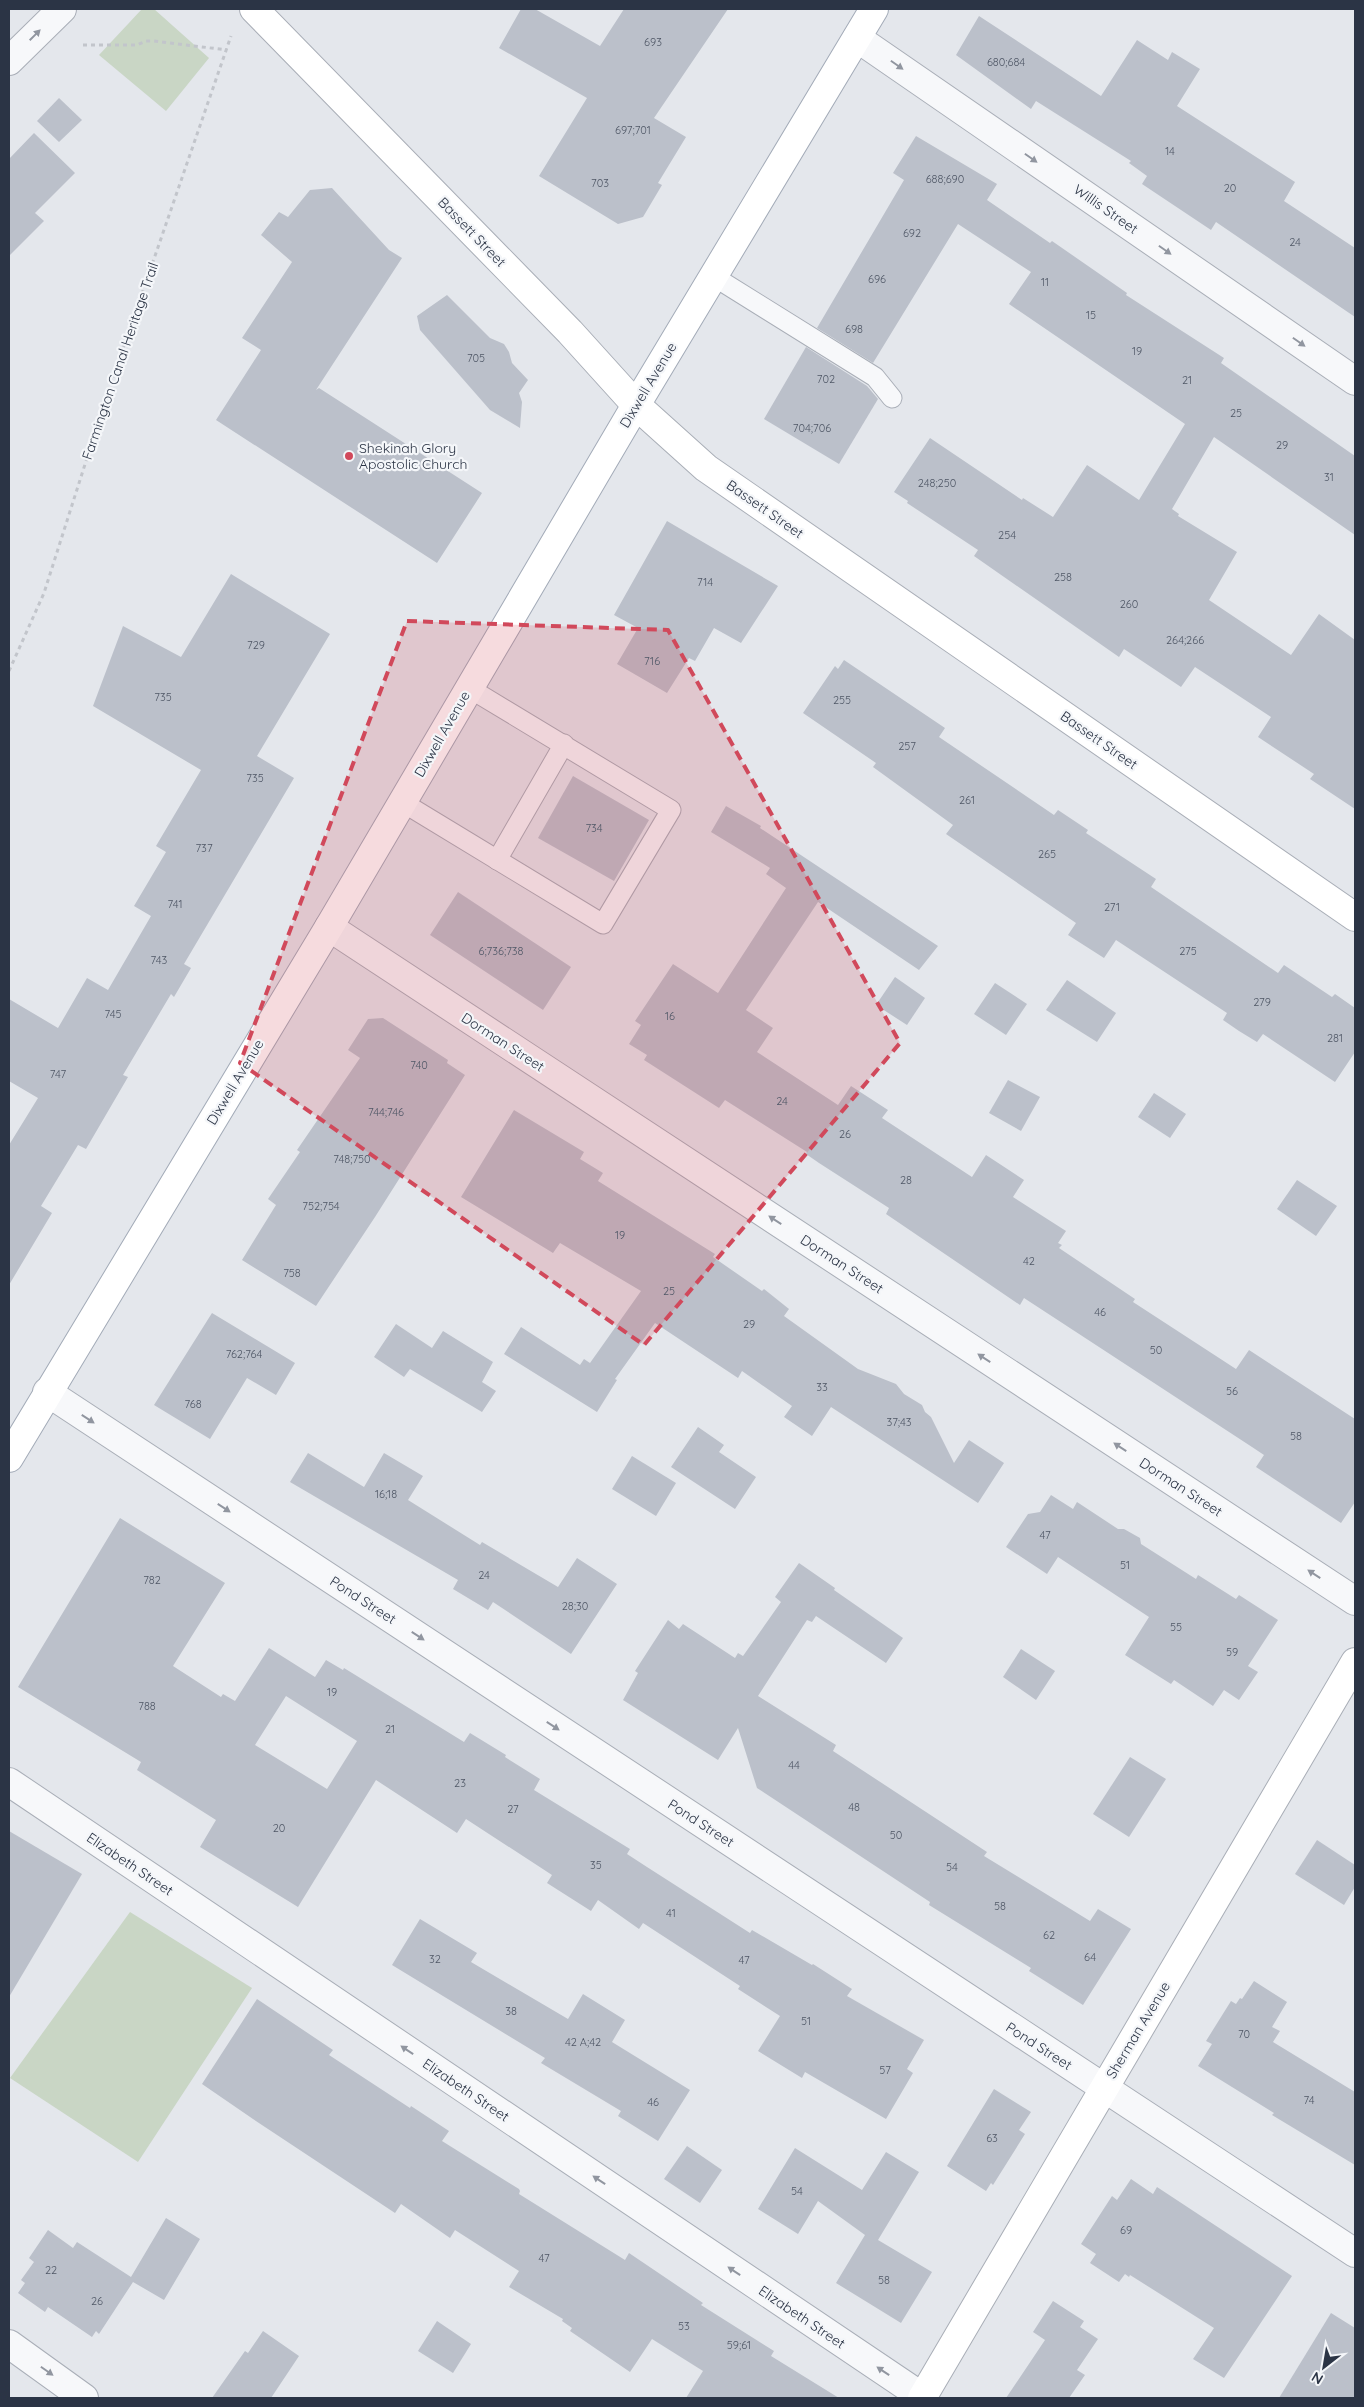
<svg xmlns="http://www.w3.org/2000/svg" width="1364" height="2407" font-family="Quicksand,sans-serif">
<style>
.green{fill:#c9d6c5}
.building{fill:#bbc0ca;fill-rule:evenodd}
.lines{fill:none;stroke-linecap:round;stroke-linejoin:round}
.lane-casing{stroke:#a9aeb7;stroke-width:21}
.street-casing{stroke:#a9aeb7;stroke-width:30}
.secondary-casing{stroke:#a9aeb7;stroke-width:30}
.primary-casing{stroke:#a3abb8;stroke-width:30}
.path{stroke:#c2c5cb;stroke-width:3;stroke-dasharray:4 4;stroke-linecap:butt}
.lane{stroke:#f7f8fa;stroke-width:19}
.street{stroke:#f7f8fa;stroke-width:28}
.secondary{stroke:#fff;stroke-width:28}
.primary{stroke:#fff;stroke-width:28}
.oneway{fill:#9196a0}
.marked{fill:#d1495b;fill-opacity:0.2;stroke:#d1495b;stroke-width:4;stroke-dasharray:10 6;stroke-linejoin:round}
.poi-dot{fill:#d1495b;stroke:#f4f6f9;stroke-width:2}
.labels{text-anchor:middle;stroke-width:4.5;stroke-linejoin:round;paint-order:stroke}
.number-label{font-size:11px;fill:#4f5766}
.street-label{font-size:14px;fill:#2b3445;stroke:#f4f6f9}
.poi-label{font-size:14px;fill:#2b3445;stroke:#f4f6f9;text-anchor:start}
</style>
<rect width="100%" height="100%" fill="#e4e7ec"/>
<g class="green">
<path d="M142 9H154L209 58 166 111 99 55Z"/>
<path d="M130 1912 252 1988 138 2162 10 2078Z"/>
</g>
<g class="building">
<path d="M521 9H535L600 46 624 9H728L654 118 686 137 658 183 662 185 643 217 618 224 539 176 587 98 499 48Z"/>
<path d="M979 16 1101 96 1137 40 1168 60 1172 52 1200 69 1177 106 1295 182 1284 201 1355 248V317L1216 222 1211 230 1142 184 1147 176 1129 163 1131 161 1036 101 1031 109 956 55Z"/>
<path d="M59 98 82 120 59 142 37 121Z"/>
<path d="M34 133 75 173 35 213 44 221 9 256V159Z"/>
<path d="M916 136 997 184 987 200 1050 243 1052 241 1127 293 1126 295 1224 358 1221 363 1355 456V535L1214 437 1172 509 1179 514 1178 516 1237 552 1209 600 1291 655 1319 614 1355 640V809L1310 779 1314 774 1258 737 1271 717 1195 667 1181 687 1124 649 1119 657 974 556 978 550 907 503 908 501 894 492 930 438 1022 500 1023 498 1053 517 1087 465 1139 500 1185 424 1009 304 1031 272 958 224 873 363 817 328 904 180 893 173Z"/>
<path d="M332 188 389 250 402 258 316 390 319 388 482 493 437 563 216 420 261 350 242 338 292 262 261 235 279 212 288 217 310 190Z"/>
<path d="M447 295 490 338 504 344 509 352 512 363 528 380 519 393 522 402 520 428 490 410 420 330 417 316Z"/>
<path d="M806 347 867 386 878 399 839 464 764 419Z"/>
<path d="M667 521 778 586 741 643 714 628 695 661 689 658 667 693 617 664 638 628 614 615Z"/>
<path d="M231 574 330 634 257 756 294 778 184 964 191 968 174 997 171 994 123 1075 128 1077 86 1149 78 1145 41 1206 52 1213 9 1285V1145L38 1098 9 1081V999L58 1028 87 978 108 990 151 916 134 906 166 852 156 846 201 770 93 706 123 626 181 657Z"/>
<path d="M844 660 945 728 939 737 1054 815 1058 810 1088 830 1086 833 1156 879 1151 887 1278 973 1284 965 1332 997 1335 994 1355 1008V1052L1335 1082 1263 1034 1257 1042 1239 1031 1223 1020 1227 1013 1116 940 1104 958 1068 935 1076 923 946 834 953 825 873 767 876 763 803 713 835 666 838 669Z"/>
<path d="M573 776 649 820 614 881 538 838Z"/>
<path d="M726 806 761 826 760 828 938 946 919 970 818 902 746 1010 773 1028 757 1052 838 1105 851 1086 888 1110 882 1118 972 1177 986 1155 1024 1180 1013 1197 1066 1231 1058 1243 1062 1245 1059 1248 1135 1299 1133 1302 1236 1369 1249 1350 1355 1419V1502L1341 1523 1256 1467 1264 1455 1252 1447 1024 1298 1020 1305 886 1214 889 1208 819 1163 806 1154 807 1152 725 1100 719 1108 644 1060 647 1055 629 1044 641 1025 635 1021 673 964 718 993 786 888 766 874 770 868 711 832Z"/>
<path d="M458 892 571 967 543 1010 430 935Z"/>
<path d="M895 977 925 998 907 1025 876 1005Z"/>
<path d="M1067 980 1116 1013 1097 1042 1046 1010Z"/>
<path d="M995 983 1027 1004 1006 1035 974 1014Z"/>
<path d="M383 1018 448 1060 447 1063 465 1075 375 1217 316 1306 242 1260 276 1205 268 1199 300 1152 297 1150 360 1058 348 1050 368 1019Z"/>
<path d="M1008 1080 1040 1097 1021 1131 989 1113Z"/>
<path d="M1154 1093 1186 1114 1170 1138 1138 1117Z"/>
<path d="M514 1110 584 1152 580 1159 603 1173 598 1181 715 1254 713 1257 762 1291 764 1289 789 1309 784 1316 858 1369 896 1384 904 1394 922 1405 925 1412 931 1417 954 1463 969 1440 1004 1463 978 1503 831 1407 812 1436 784 1417 792 1406 742 1371 738 1378 655 1323 615 1379 617 1380 597 1412 504 1354 521 1327 580 1365 584 1359 590 1363 641 1291 560 1243 553 1253 461 1197Z"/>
<path d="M1297 1180 1337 1206 1316 1236 1277 1209Z"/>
<path d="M212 1313 295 1363 276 1395 247 1378 210 1439 154 1405Z"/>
<path d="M396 1324 432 1348 443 1331 493 1362 482 1382 496 1391 482 1412 410 1369 404 1377 374 1357Z"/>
<path d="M698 1427 724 1445 719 1452 756 1477 735 1509 671 1467Z"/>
<path d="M308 1453 364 1487 384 1453 423 1476 408 1500 480 1545 482 1542 558 1587 577 1558 617 1584 571 1654 493 1602 488 1610 453 1589 458 1580 290 1482Z"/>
<path d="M632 1456 676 1483 656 1516 612 1489Z"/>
<path d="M1051 1495 1073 1509 1077 1502 1118 1529H1124L1140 1538 1141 1544 1196 1579 1198 1575 1236 1599 1239 1595 1278 1620 1248 1666 1258 1672 1239 1700 1224 1690 1213 1706 1174 1680 1171 1684 1125 1655 1149 1617 1058 1557 1047 1574 1006 1547 1028 1514 1040 1512Z"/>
<path d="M120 1518 225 1583 173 1666 221 1697 223 1694 235 1701 269 1648 315 1677 326 1660 343 1670 344 1668 464 1742 470 1733 506 1755 505 1757 540 1779 534 1790 630 1849 627 1854 647 1867 750 1933 752 1930 812 1965 813 1964 852 1989 847 1996 924 2040 907 2069 913 2073 886 2119 805 2072 802 2078 758 2051 780 2016 738 1989 740 1986 643 1923 639 1929 598 1900 591 1911 547 1883 552 1875 466 1819 457 1833 376 1780 298 1907 200 1847 216 1820 137 1770 141 1762 18 1687ZM286 1696 357 1741 327 1789 255 1745Z"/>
<path d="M799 1563 835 1588 834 1590 903 1638 886 1663 816 1616 812 1622 807 1620 758 1696 836 1745 833 1751 987 1852 984 1856 1090 1921 1098 1909 1131 1929 1083 2005 1029 1971 1031 1968 929 1905 930 1902 757 1788 738 1728 718 1760 623 1700 638 1673 635 1671 668 1620 679 1629 683 1624 735 1658 738 1653 743 1656 781 1602 775 1597Z"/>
<path d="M1021 1649 1055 1671 1036 1700 1003 1677Z"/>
<path d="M1130 1757 1166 1779 1129 1837 1093 1814Z"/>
<path d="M9 1831 82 1874 9 1997Z"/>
<path d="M1317 1840 1355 1865V1887L1344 1905 1295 1874Z"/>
<path d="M420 1919 477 1953 471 1962 568 2019 583 1994 625 2020 612 2042 690 2090 658 2141 618 2116 621 2111 541 2063 545 2058 392 1965Z"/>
<path d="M1254 1981 1287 2002 1272 2027 1280 2031 1273 2042 1355 2092V2165L1272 2115 1274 2113 1198 2066 1212 2044 1206 2041 1231 2001 1236 2004 1240 1998 1242 1999Z"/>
<path d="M257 1999 333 2050 329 2055 410 2108 411 2106 449 2131 442 2141 519 2189 520 2191 519 2194 625 2260 629 2253 703 2303 701 2305 774 2351 771 2356 839 2398H686L703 2371 652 2339 630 2372 570 2331 572 2328 562 2321 563 2319 509 2287 519 2271 455 2230 450 2238 401 2204 395 2213 253 2119 202 2084Z"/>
<path d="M994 2089 1031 2112 1019 2130 1025 2134 993 2185 991 2183 986 2191 947 2166Z"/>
<path d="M687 2146 722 2170 700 2203 664 2179Z"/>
<path d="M795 2148 862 2190 886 2152 919 2172 878 2240 932 2272 901 2323 836 2283 865 2235 818 2201 798 2234 758 2209Z"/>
<path d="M1131 2179 1153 2194 1157 2187 1292 2276 1224 2378 1193 2359 1214 2328 1130 2275 1129 2277 1125 2274 1119 2282 1090 2263 1096 2254 1081 2244 1112 2196 1117 2200Z"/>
<path d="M166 2218 200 2239 164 2300 133 2282 99 2334 96 2331 92 2337 48 2307 45 2312 18 2293 25 2283 21 2280 34 2262 29 2258 48 2230 73 2248 77 2242 131 2277Z"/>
<path d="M1053 2301 1084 2321 1080 2327 1098 2339 1077 2370 1085 2375 1069 2398H1006L1045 2340 1033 2332Z"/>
<path d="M1331 2313 1355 2328V2398H1279Z"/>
<path d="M437 2321 471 2344 453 2373 418 2351Z"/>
<path d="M263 2331 299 2356 271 2398H212L245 2351 248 2353Z"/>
</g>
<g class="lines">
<defs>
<g id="lane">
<path d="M713 276 875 377 892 398"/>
<path d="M402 802 603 924 671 810 469 688"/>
<path d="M497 860 564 744"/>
</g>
<g id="street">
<path d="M857 38 1355 381"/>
<path d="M9 61 62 9"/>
<path d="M329 927 1355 1601"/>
<path d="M47 1392 1355 2253"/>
<path d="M9 1782 924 2398"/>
<path d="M9 2344 84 2398"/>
</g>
<g id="secondary">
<path d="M254 9 570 332 636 405 706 468 1355 917"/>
<path d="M922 2398 1355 1662"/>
</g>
<path id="primary" d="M9 1458 329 927 636 405 874 9"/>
</defs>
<use href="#lane" class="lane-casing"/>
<use href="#street" class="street-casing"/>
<use href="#secondary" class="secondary-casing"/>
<use href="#primary" class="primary-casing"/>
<g class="path">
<path d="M83 45H137L146 41H154L227 50"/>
<path d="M9 671 44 593 109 389 231 36"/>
</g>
<use href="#lane" class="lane"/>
<use href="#street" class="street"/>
<use href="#secondary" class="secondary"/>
<use href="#primary" class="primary"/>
</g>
<defs><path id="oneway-solid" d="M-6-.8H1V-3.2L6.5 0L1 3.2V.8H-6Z" transform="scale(1.25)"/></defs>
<g class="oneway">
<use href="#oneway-solid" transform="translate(35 35) rotate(-45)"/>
<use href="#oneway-solid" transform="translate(897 65) rotate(35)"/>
<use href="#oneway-solid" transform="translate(1031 158) rotate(35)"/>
<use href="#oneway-solid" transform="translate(1165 250) rotate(35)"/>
<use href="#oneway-solid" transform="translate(1299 342) rotate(35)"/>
<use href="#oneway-solid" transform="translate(775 1220) rotate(-147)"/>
<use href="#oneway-solid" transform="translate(984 1358) rotate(-147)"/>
<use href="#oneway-solid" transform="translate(88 1419) rotate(33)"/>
<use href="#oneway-solid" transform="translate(1120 1447) rotate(-147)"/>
<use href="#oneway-solid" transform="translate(224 1508) rotate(33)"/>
<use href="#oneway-solid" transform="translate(1314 1574) rotate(-147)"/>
<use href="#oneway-solid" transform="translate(418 1636) rotate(33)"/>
<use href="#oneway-solid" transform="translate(553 1726) rotate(33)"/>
<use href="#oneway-solid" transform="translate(407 2050) rotate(-146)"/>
<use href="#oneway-solid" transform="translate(599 2180) rotate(-146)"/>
<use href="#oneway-solid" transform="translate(734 2271) rotate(-146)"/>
<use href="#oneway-solid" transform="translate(47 2371) rotate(35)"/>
<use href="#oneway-solid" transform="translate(883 2371) rotate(-146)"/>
</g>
<path class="marked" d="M407 621 668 630 900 1043 644 1345 240 1063Z"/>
<circle class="poi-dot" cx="349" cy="456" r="5"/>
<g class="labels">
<g class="number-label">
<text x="653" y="46">693</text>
<text x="1006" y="66">680;684</text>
<text x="633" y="134">697;701</text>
<text x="1170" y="155">14</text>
<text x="945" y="183">688;690</text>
<text x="600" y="187">703</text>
<text x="1230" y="192">20</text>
<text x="912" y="237">692</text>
<text x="1295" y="246">24</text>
<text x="877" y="283">696</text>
<text x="1045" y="286">11</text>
<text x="1091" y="319">15</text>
<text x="854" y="333">698</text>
<text x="1137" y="355">19</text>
<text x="476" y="362">705</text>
<text x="826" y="383">702</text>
<text x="1187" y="384">21</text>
<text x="1236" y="417">25</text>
<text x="812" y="432">704;706</text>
<text x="1282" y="449">29</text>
<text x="1329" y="481">31</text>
<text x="937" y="487">248;250</text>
<text x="1007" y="539">254</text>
<text x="1063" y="581">258</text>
<text x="705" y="586">714</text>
<text x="1129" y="608">260</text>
<text x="1185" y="644">264;266</text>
<text x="256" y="649">729</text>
<text x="652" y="665">716</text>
<text x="163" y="701">735</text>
<text x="842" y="704">255</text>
<text x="907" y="750">257</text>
<text x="255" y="782">735</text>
<text x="967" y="804">261</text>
<text x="594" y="832">734</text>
<text x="204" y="852">737</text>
<text x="1047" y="858">265</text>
<text x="175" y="908">741</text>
<text x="1112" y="911">271</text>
<text x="501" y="955">6;736;738</text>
<text x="1188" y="955">275</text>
<text x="159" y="964">743</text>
<text x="1262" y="1006">279</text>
<text x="113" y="1018">745</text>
<text x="670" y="1020">16</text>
<text x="1335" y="1042">281</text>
<text x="419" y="1069">740</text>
<text x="58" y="1078">747</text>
<text x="782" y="1105">24</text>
<text x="386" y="1116">744;746</text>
<text x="845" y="1138">26</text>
<text x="352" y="1163">748;750</text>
<text x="906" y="1184">28</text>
<text x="321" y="1210">752;754</text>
<text x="620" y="1239">19</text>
<text x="1029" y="1265">42</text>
<text x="292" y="1277">758</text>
<text x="669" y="1295">25</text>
<text x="1100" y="1316">46</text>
<text x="749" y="1328">29</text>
<text x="1156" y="1354">50</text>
<text x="244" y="1358">762;764</text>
<text x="822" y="1391">33</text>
<text x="1232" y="1395">56</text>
<text x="193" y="1408">768</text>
<text x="899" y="1426">37;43</text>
<text x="1296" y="1440">58</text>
<text x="386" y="1498">16;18</text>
<text x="1045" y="1539">47</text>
<text x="1125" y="1569">51</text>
<text x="484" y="1579">24</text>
<text x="152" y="1584">782</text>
<text x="575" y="1610">28;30</text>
<text x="1176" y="1631">55</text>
<text x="1232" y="1656">59</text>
<text x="332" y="1696">19</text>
<text x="147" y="1710">788</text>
<text x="390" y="1733">21</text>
<text x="794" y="1769">44</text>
<text x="460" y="1787">23</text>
<text x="854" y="1811">48</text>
<text x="513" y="1813">27</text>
<text x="279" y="1832">20</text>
<text x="896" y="1839">50</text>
<text x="596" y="1869">35</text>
<text x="952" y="1871">54</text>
<text x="1000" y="1910">58</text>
<text x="671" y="1917">41</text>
<text x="1049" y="1939">62</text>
<text x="1090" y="1961">64</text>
<text x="435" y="1963">32</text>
<text x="744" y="1964">47</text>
<text x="511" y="2015">38</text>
<text x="806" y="2025">51</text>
<text x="1244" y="2038">70</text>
<text x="583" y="2046">42 A;42</text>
<text x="885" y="2074">57</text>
<text x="1309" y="2104">74</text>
<text x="653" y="2106">46</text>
<text x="992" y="2142">63</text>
<text x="797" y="2195">54</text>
<text x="1126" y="2234">69</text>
<text x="544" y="2262">47</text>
<text x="51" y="2274">22</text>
<text x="884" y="2284">58</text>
<text x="97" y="2305">26</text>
<text x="684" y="2330">53</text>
<text x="739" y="2349">59;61</text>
</g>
<g class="street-label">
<text transform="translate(1106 209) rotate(35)" y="5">Willis Street</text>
<text transform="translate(472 232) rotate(46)" y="5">Bassett Street</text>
<text transform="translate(120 361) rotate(-71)" y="5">Farmington Canal Heritage Trail</text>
<text transform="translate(648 385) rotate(-59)" y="5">Dixwell Avenue</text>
<text transform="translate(765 509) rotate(35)" y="5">Bassett Street</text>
<text transform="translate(442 734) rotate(-60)" y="5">Dixwell Avenue</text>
<text transform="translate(1099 740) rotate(35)" y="5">Bassett Street</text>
<text transform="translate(503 1042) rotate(33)" y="5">Dorman Street</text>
<text transform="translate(235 1082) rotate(-59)" y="5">Dixwell Avenue</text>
<text transform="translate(842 1264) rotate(33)" y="5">Dorman Street</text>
<text transform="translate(1181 1487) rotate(33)" y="5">Dorman Street</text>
<text transform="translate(363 1600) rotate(33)" y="5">Pond Street</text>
<text transform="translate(701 1823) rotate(33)" y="5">Pond Street</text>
<text transform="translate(130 1864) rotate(34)" y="5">Elizabeth Street</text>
<text transform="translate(1138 2030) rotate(-59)" y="5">Sherman Avenue</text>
<text transform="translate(1039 2046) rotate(33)" y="5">Pond Street</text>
<text transform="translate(466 2090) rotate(34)" y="5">Elizabeth Street</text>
<text transform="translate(802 2317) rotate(34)" y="5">Elizabeth Street</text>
</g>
<g class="poi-label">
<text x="359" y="453">Shekinah Glory<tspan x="359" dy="16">Apostolic Church</tspan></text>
</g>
</g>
<rect width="1364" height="2407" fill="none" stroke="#2b3445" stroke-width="20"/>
<g transform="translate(1324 2367) rotate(211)" stroke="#f4f6f9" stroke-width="4" paint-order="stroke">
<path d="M0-4L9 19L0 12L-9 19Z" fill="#2b3445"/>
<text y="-8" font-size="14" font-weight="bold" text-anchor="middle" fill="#2b3445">N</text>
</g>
</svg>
